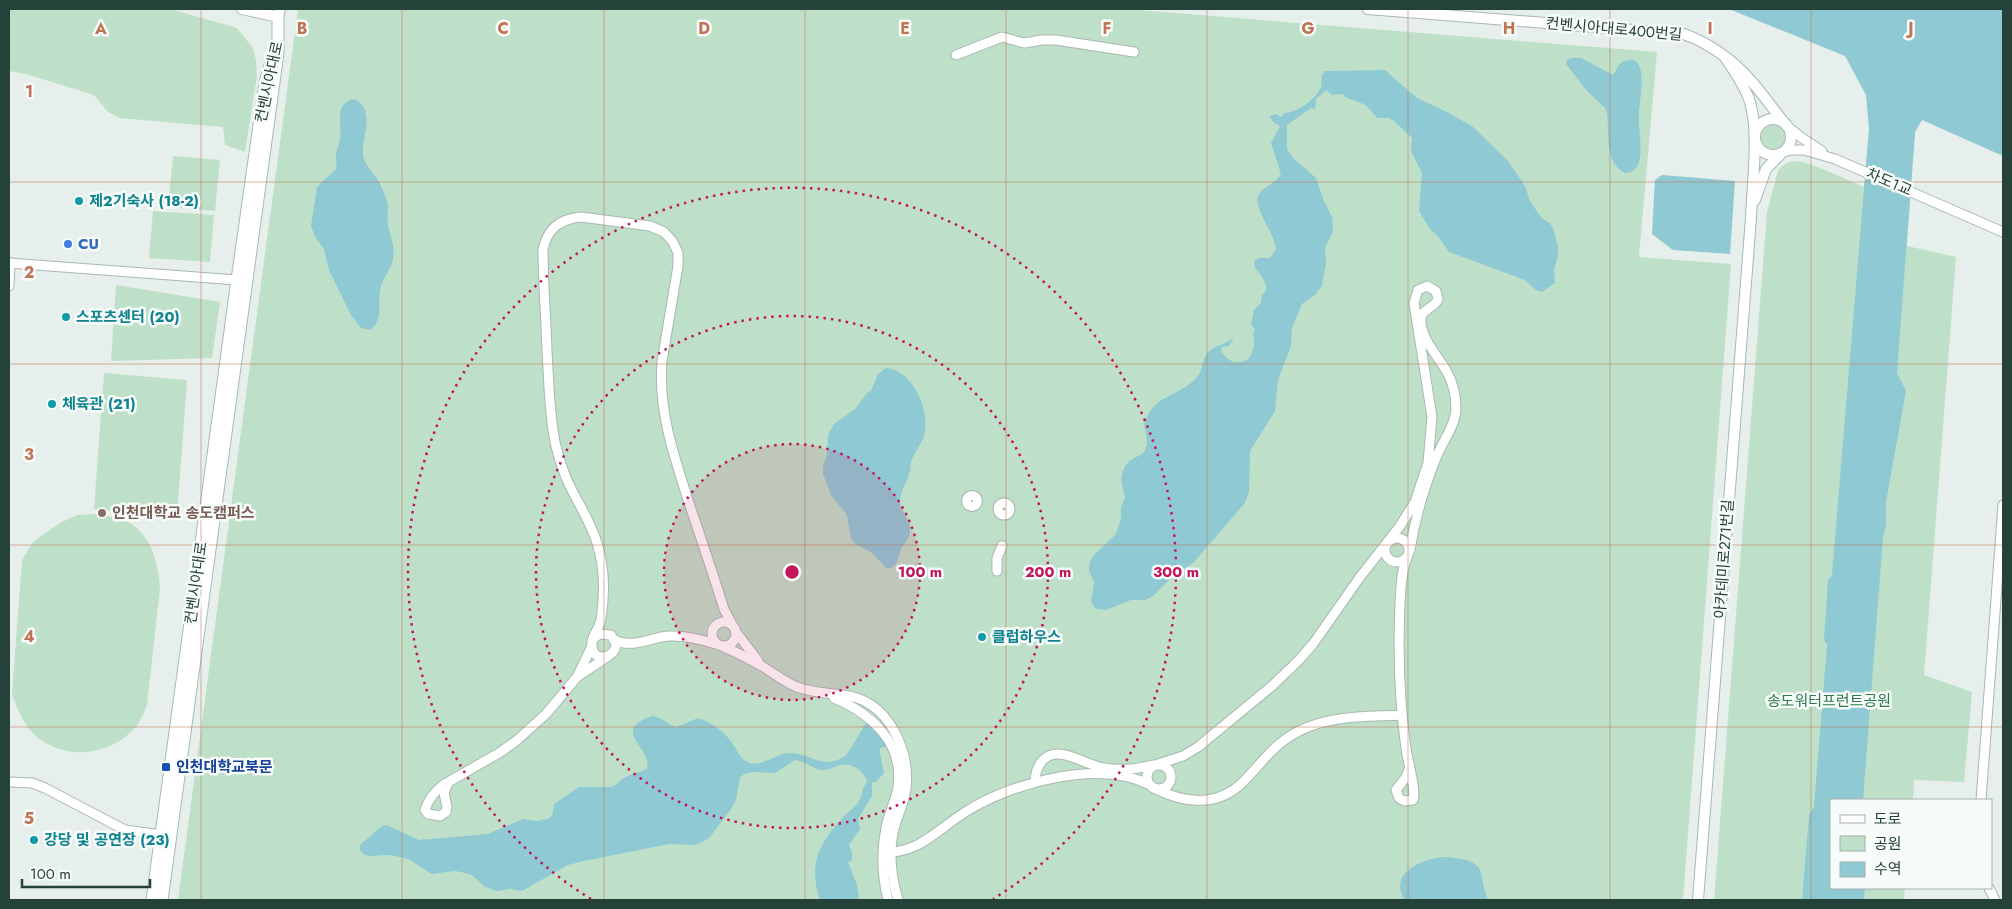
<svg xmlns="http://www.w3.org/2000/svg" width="2012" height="909" font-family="Jost,'Noto Sans KR',sans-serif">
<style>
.green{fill:#bfe0c8}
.water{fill:#8ec9d4}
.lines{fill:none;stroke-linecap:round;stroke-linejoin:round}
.minor-casing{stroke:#a8b8b2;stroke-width:11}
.tertiary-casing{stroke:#a8b8b2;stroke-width:12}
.secondary-casing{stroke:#a4bbb3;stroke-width:13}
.minor{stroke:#fff;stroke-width:9}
.tertiary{stroke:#fff;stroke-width:10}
.secondary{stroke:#fff;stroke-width:11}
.grid{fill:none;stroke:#c07456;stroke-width:1;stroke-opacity:0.55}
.ring{fill:none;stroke:#c2185b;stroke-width:2.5;stroke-dasharray:2.5 5}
.culture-dot{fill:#0f9aa8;stroke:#f7fbf9;stroke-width:2}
.shop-dot{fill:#3f7fe0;stroke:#f7fbf9;stroke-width:2}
.education-dot{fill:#8d6e63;stroke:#f7fbf9;stroke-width:2}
.transit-dot{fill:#1a4fb4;stroke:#f7fbf9;stroke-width:2}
.labels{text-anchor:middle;stroke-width:5;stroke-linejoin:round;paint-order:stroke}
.street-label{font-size:15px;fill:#24423a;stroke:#f7fbf9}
.culture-label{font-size:15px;font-weight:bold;fill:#0d838f;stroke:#f7fbf9;text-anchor:start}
.shop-label{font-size:15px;font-weight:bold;fill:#366cbe;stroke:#f7fbf9;text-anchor:start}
.education-label{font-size:15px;font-weight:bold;fill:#785e54;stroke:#f7fbf9;text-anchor:start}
.park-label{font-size:15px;fill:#2d7a4b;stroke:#f7fbf9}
.transit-label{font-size:15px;font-weight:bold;fill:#164399;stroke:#f7fbf9;text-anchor:start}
.grid-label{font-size:16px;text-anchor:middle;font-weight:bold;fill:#c07456;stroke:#f7fbf9;stroke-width:5;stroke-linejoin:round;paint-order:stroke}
.centre{fill:#c2185b;stroke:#f7fbf9;stroke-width:2.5}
.ring-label{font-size:15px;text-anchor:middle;font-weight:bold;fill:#c2185b;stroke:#f7fbf9;stroke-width:5;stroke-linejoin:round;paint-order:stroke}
</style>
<rect width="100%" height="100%" fill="#e6efeb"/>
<g class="green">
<path d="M9 9H170L237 28 253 48 256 60 257 76 245 152 225 145 223 127 119 118 108 112 94 95 26 74 9 71Z"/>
<path d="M298 9H1126L1657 52 1639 257 1731 264 1683 900H178Z"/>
<circle cx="1773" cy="138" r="13"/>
<path d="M1869 129 1915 132 1907 246 1956 257 1924 675 1972 692 1964 782 1914 780 1913 800H1831V888H1905L1904 900H1714L1767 212 1778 171C1782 165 1787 162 1794 161 1810 161 1847 180 1864 187Z"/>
<path d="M173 156 220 160 215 211 168 207Z"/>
<path d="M153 211 214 215 210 262 149 258Z"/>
<path d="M116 285 220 302 212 358 111 361Z"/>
<path d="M104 373 187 380 177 516 94 509Z"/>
<path d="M97 514C106 516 116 517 124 520 151 532 158 561 160 588L147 705C143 714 140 724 132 731 107 756 65 760 37 737 24 726 18 710 12 694L22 560 34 541 60 523 77 515Z"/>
</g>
<g class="water">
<path d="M1729 9H2003V156L1922 120 1915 132 1897 373 1906 391 1886 502V527L1883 537 1863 800H1831V888H1865L1864 900H1802L1809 815 1814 807 1827 645 1824 640 1828 580 1832 575 1869 129 1866 95 1845 56Z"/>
<path d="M1572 58H1581L1613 75C1616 72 1616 68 1619 65 1622 62 1628 59 1633 60 1648 65 1639 102 1639 115 1638 130 1643 147 1639 162 1638 168 1632 173 1625 173 1602 161 1611 129 1606 109L1587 91 1566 64 1567 60Z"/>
<path d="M1385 70 1417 98 1447 112 1472 126 1508 161 1525 186 1530 201 1538 213 1544 220 1550 223 1554 231 1558 247V256L1554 269 1555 283 1542 292 1536 290 1525 280 1449 252 1437 235 1430 229 1419 211 1422 173 1411 151 1412 138 1394 121 1389 118H1377L1366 105 1345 97 1343 94 1332 95 1326 90 1316 99 1315 109 1311 108 1287 125V149L1293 158 1316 178 1324 201 1332 217 1333 231 1325 248 1326 263 1322 285 1316 294 1302 304 1292 328 1291 346 1278 380 1275 411 1250 451 1249 492 1245 503 1194 562 1169 580 1153 596 1145 600H1131L1106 610 1096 609 1091 602 1094 582 1089 571 1090 561 1095 554 1116 534 1121 518V507L1125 498C1124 489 1119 481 1123 471 1131 448 1155 466 1144 425 1153 393 1179 398 1197 377 1203 370 1202 359 1208 352 1216 344 1227 345 1234 337L1229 346 1222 347 1221 350C1226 361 1237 366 1248 359 1253 353 1256 341 1253 334L1255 329 1251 325 1254 310 1261 303 1262 295 1266 290V285L1261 275 1255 268 1254 261 1259 258H1270L1276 249C1275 234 1253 208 1258 196 1263 186 1275 184 1281 174L1271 143 1280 126 1273 122 1270 116 1276 114 1281 117 1284 113C1297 112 1315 101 1321 87 1322 84 1321 79 1322 75L1325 71Z"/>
<path d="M354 99C377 109 361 139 363 155 365 168 378 176 382 188 384 193 387 200 388 206 388 212 387 219 388 225 391 239 396 248 392 263 389 272 381 281 380 291 378 306 383 319 371 330L361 328 351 315 329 270 324 249 316 238 311 226 317 187 336 169C337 164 336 159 336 154 337 149 340 144 340 138 342 124 334 103 354 99Z"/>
<path d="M1662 175 1735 181 1730 254 1673 250 1652 234 1655 180Z"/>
<path d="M886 368C913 370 931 411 924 436 921 444 916 450 913 457 910 462 911 465 910 471 908 481 901 490 900 500 899 512 911 520 910 532 909 539 904 544 901 549 897 559 899 566 887 569L871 552 855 544 851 538 847 515 831 495 823 474V466L827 456 828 435 834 424 855 409 867 393 871 391 878 374Z"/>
<path d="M652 716C661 716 668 725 677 727L698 718C713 723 726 733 734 746 738 751 740 758 746 761 760 770 775 753 790 753 811 753 823 771 845 756 850 752 862 728 868 721L889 746 880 748V753L884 773 876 782H872V796L858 819 860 829 849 845 852 853V861L848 862 857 885 859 900H820C808 864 819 843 844 816 849 811 857 806 860 799 863 793 861 790 867 782 864 771 852 762 840 765 833 767 828 771 821 770 814 769 805 761 795 760L775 773 753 772 744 774 740 778 736 800 732 808 709 838 698 844 693 845 669 844 584 861 568 865 522 891 510 889 497 891 485 887 472 875 461 872 454 871 432 874C423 870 417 863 408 859 400 857 392 855 384 855 374 856 359 859 360 845L382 826 387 825 419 840 488 834 523 819 537 821 550 818 553 813 554 804 579 787H611C618 785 620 779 626 777 633 773 640 773 647 768 653 748 609 731 652 716Z"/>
<path d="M1442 857C1454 858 1478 858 1481 873 1483 882 1484 891 1488 900H1405C1388 873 1421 860 1442 857Z"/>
</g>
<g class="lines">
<defs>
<g id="minor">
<path d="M956 55 1002 37 1024 43 1042 40H1056L1134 52"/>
<path d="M1787 126 1802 138 1822 151"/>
<path d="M1784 152 1792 150H1804L1835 159 2003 232"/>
<path d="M9 263 237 280"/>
<path d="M9 286 10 263"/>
<circle cx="972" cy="501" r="5.5"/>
<circle cx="1004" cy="509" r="6"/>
<circle cx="1397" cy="550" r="12"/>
<path d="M1407 558C1401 571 1401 588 1400 603 1398 651 1399 700 1406 748 1407 759 1417 792 1413 800L1404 801 1399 798 1396 790 1406 777 1409 769"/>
<path d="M997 571V558L1002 546"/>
<circle cx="724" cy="634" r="12"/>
<path d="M736 632 758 661"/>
<path d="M593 639 599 634 611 635 616 644C616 658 594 663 592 647 590 637 600 628 601 619 605 593 605 568 597 543 591 522 577 502 568 482 562 469 558 455 555 442 549 412 549 381 547 351 546 317 543 283 543 249 548 228 560 219 581 217L650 226 664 232 673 242 678 253V266L662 361C658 411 674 456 689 503 701 538 713 574 724 609L733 626"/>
<path d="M615 640C631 649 652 637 669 636 685 635 700 639 716 644"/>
<path d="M724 647C738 653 752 660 765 668 776 675 785 682 797 687 817 695 838 692 857 698 892 710 910 754 906 789 904 802 899 813 895 825 888 849 891 876 898 900"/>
<path d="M578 675 592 646"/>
<path d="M834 698C872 714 904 743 898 787 896 801 888 814 886 828 881 852 882 876 888 900"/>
<path d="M1158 764 1183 756 1198 747 1272 686 1299 660 1313 644 1360 577 1400 526 1415 502 1428 463 1432 417 1414 303 1418 290 1427 286 1436 291 1438 299C1435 308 1423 308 1421 318 1419 337 1439 357 1447 372 1453 383 1456 396 1456 409 1455 427 1442 442 1436 458 1424 488 1415 518 1410 550"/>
<circle cx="1159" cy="777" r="12"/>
<path d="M9 782 32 783 45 788 125 830 161 835"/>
<path d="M1035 782C1035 775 1037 767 1042 761 1058 743 1084 765 1104 768 1121 771 1137 769 1154 765"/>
<path d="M448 783 444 793 447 807 446 812 440 816 428 814 425 810C428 800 434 792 443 785L499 753 516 741 546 714 577 677 607 657"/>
<path d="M1154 788C1183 803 1217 808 1243 782 1263 762 1272 745 1299 731 1331 715 1367 717 1401 715"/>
<path d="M1981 800 2003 505"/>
<path d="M883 853C922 852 936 830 967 811 1013 782 1100 759 1150 785"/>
<path d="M1989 888 1995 900"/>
</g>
<g id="tertiary">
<path d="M242 9 278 17 280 9"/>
<path d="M1368 9 1684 34C1711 44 1734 61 1753 83 1765 97 1775 112 1787 126"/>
<circle cx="1773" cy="137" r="18"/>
<path d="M1755 200 1766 169 1780 155"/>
<path d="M1698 900 1751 218C1752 184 1760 131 1749 99 1744 85 1735 72 1726 59"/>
</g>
<g id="secondary">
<path d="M152 900 237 280 265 83 270 65"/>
<path d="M162 900 278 53V17"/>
</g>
</defs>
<use href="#minor" class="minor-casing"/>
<use href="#tertiary" class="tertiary-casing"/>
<use href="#secondary" class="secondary-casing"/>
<use href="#minor" class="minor"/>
<use href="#tertiary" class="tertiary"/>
<use href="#secondary" class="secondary"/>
</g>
<path class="grid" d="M201 9V900M402 9V900M604 9V900M805 9V900M1006 9V900M1207 9V900M1408 9V900M1610 9V900M1811 9V900M9 182H2003M9 364H2003M9 545H2003M9 727H2003"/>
<circle cx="792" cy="572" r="128" fill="#c2185b" fill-opacity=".12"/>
<g class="ring">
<circle cx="792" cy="572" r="128"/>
<circle cx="792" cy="572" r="256"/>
<path d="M591 899A384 384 0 1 1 993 899"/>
</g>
<g class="culture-dot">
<circle cx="79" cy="201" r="5"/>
<circle cx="66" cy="317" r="5"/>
<circle cx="52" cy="404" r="5"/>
<circle cx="982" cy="637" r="5"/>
<circle cx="34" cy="840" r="5"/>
</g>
<circle class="shop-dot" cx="68" cy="244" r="5"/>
<circle class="education-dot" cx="102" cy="513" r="5"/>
<rect class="transit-dot" x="161" y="762" width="10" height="10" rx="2.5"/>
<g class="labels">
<g class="street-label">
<text transform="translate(1614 29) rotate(5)" y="5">컨벤시아대로400번길</text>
<text transform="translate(269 82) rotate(-78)" y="5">컨벤시아대로</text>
<text transform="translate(1889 182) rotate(23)" y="5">차도1교</text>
<text transform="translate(1724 559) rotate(-86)" y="5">아카데미로271번길</text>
<text transform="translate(196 583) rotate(-82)" y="5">컨벤시아대로</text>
</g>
<g class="culture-label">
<text x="89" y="206">제2기숙사 (18-2)</text>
<text x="76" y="322">스포츠센터 (20)</text>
<text x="62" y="409">체육관 (21)</text>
<text x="992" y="642">클럽하우스</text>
<text x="44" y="845">강당 및 공연장 (23)</text>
</g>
<g class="shop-label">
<text x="78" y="249">CU</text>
</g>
<g class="education-label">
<text x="112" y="518">인천대학교 송도캠퍼스</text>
</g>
<g class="park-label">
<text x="1829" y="706">송도워터프런트공원</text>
</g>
<g class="transit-label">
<text x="176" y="772">인천대학교북문</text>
</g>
</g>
<g class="grid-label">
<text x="101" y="34">A</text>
<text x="302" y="34">B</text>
<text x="503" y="34">C</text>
<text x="704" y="34">D</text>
<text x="905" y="34">E</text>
<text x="1107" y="34">F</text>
<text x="1308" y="34">G</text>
<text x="1509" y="34">H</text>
<text x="1710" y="34">I</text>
<text x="1911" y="34">J</text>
<text x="29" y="97">1</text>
<text x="29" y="278">2</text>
<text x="29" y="460">3</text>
<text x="29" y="642">4</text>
<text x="29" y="824">5</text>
</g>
<circle cx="792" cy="572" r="8" class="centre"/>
<g class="ring-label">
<text x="920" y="577">100 m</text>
<text x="1048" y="577">200 m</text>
<text x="1176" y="577">300 m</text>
</g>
<rect width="2012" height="909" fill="none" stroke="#24423a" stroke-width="20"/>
<rect x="1830" y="799" width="162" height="90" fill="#f7fbf9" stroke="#a3b1ad"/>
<rect x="1840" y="815" width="25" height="8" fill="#ffffff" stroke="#a3b1ad"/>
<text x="1874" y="824" font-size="15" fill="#24423a">도로</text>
<rect x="1840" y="836" width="25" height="15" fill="#bfe0c8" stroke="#a3b1ad"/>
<text x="1874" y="849" font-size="15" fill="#24423a">공원</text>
<rect x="1840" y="862" width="25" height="15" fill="#8ec9d4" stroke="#a3b1ad"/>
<text x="1874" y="874" font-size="15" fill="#24423a">수역</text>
<path d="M22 879v8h128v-8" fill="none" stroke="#24423a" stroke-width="2.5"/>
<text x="30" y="879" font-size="15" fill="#24423a" stroke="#f7fbf9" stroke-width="4" paint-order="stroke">100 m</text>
</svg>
